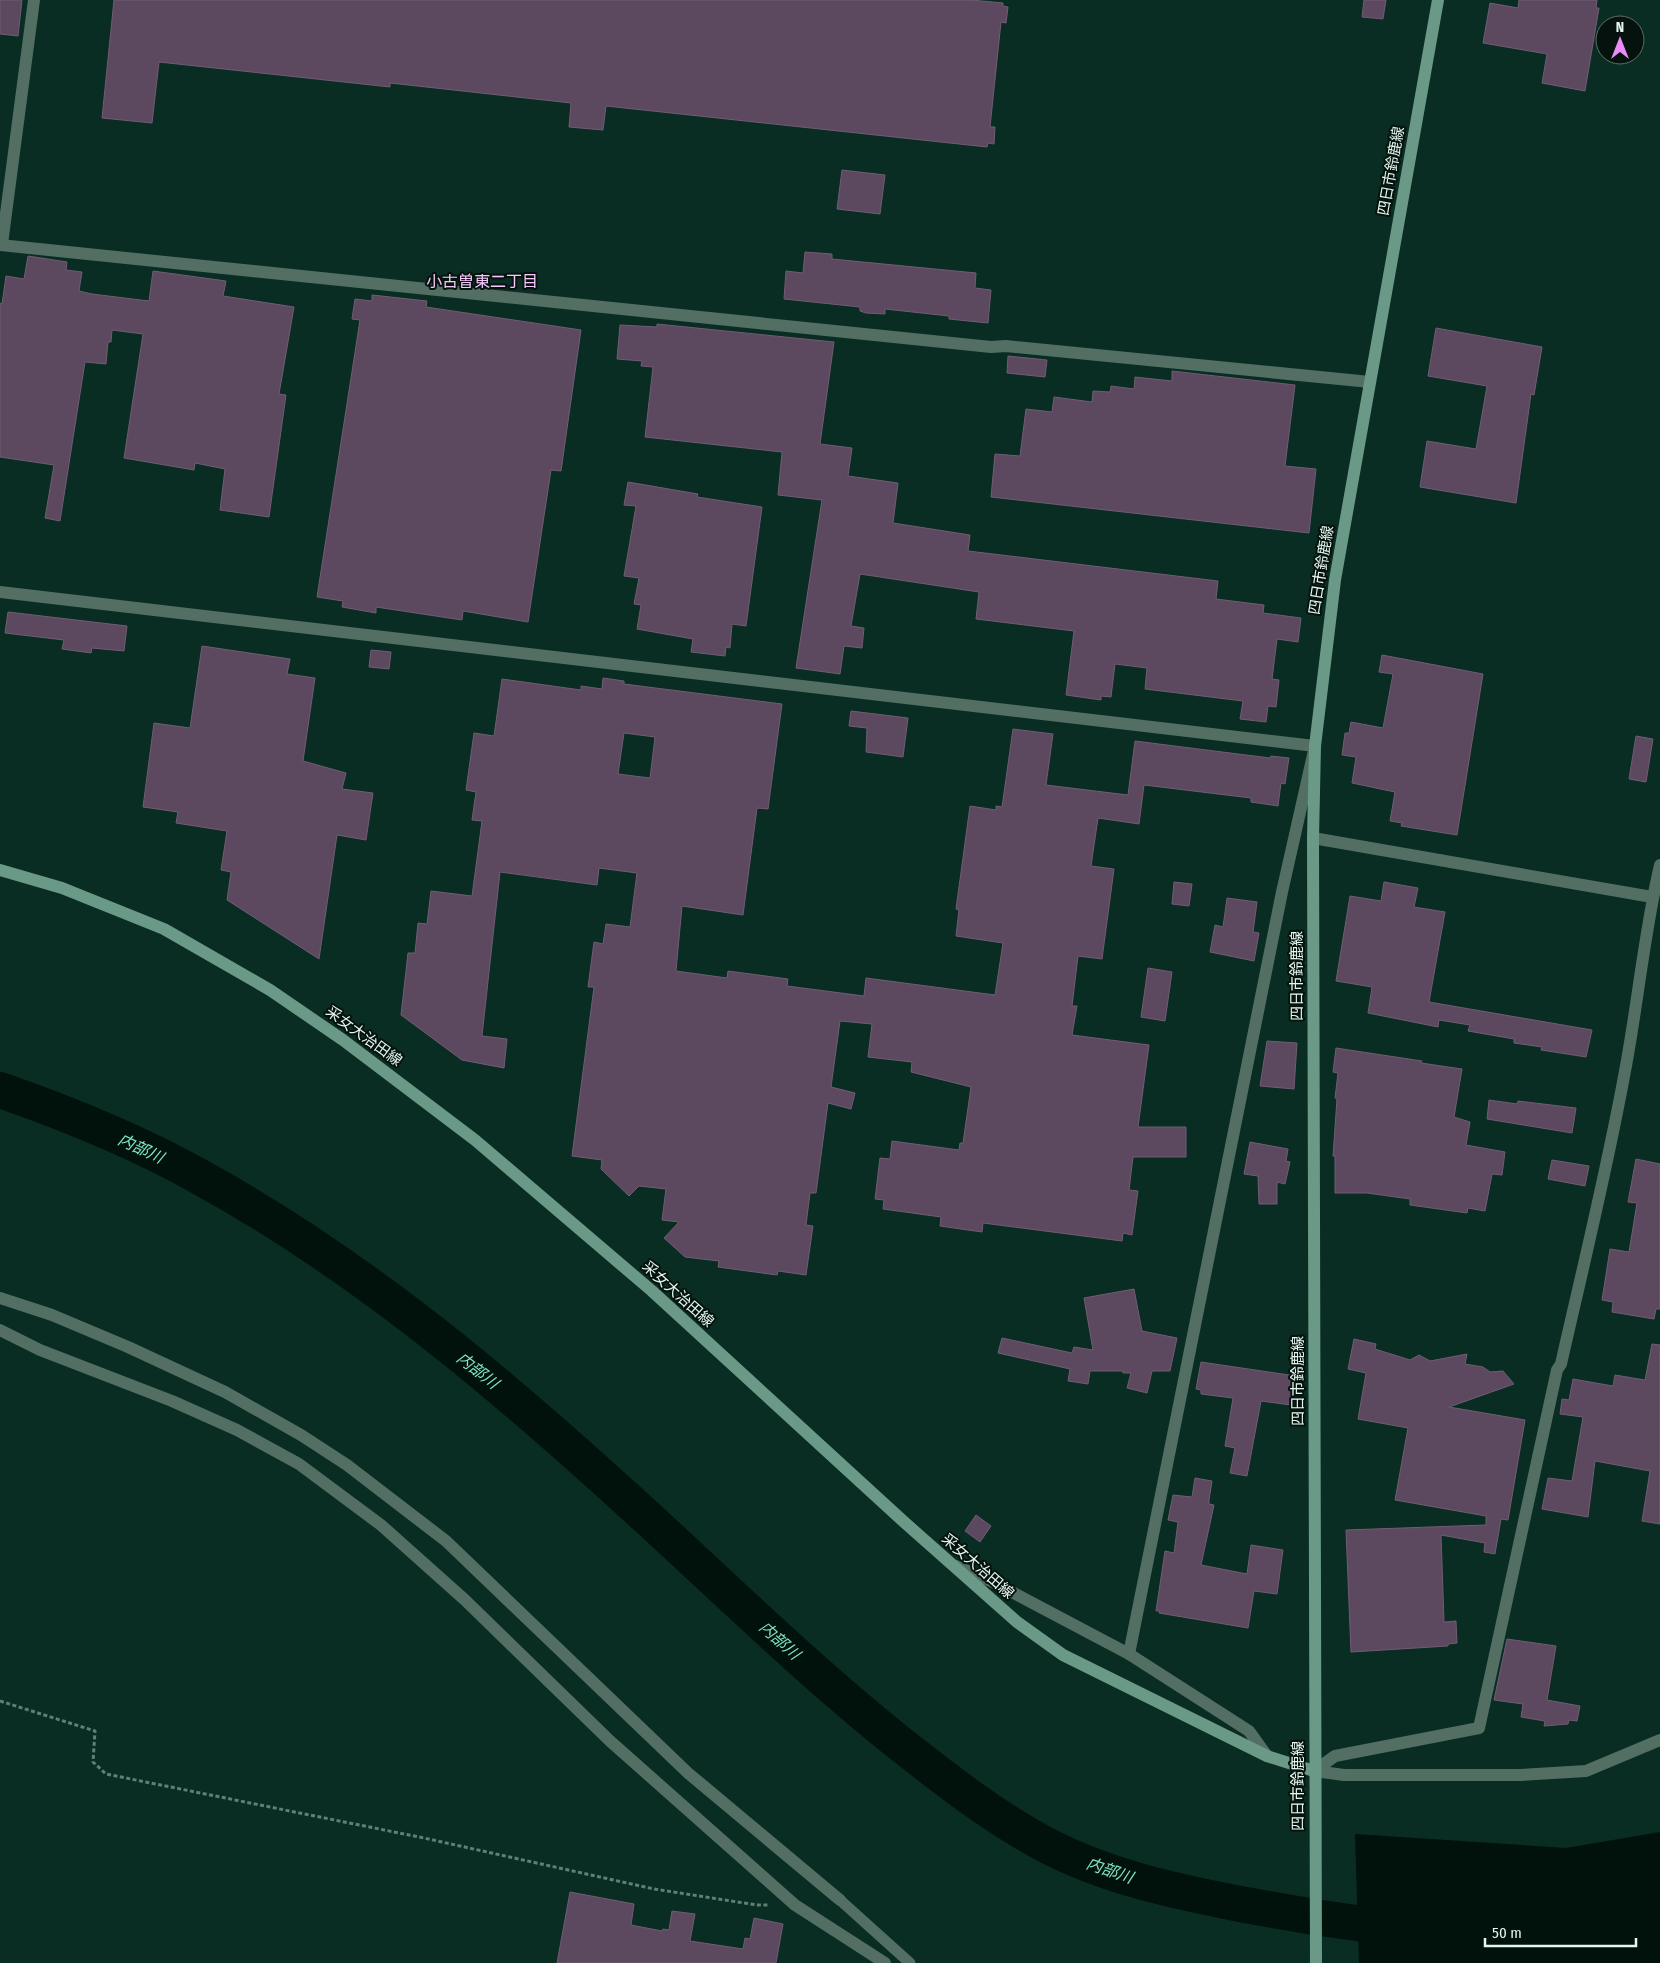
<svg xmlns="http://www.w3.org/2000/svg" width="1660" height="1963" font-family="'Fira Sans Condensed','Noto Sans JP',sans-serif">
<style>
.water{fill:#00120b}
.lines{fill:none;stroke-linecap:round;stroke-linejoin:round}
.river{stroke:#00120b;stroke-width:36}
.building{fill:#5c485f;stroke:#715c74;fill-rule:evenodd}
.path{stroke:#617f74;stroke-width:3;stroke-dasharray:4 2.5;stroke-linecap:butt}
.lane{stroke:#536f64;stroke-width:11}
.street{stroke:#536f64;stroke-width:12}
.secondary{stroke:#6a9987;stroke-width:12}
.labels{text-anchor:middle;stroke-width:4;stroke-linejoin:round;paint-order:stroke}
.street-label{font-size:15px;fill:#e3f7ee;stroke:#05120d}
.neighbourhood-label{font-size:16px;fill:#f3c9f9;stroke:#05120d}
.water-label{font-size:16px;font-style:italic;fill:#7ce7c2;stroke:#05120d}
</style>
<rect width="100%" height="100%" fill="#092d22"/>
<path class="water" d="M1660 1832V1963H1359L1355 1834 1566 1848Z"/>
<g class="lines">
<path class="river" d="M0 1090C69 1114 136 1141 200 1177 377 1274 530 1409 677 1545 751 1614 824 1683 903 1746 949 1782 996 1819 1048 1846 1108 1877 1174 1891 1240 1904 1295 1914 1351 1924 1406 1928"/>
</g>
<g class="building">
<path d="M0 0H22L18 36 0 34Z"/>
<path d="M114 0H971L1003 3V6L1008 7 1006 23 1001 22 990 127H995L994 144 988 143 987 147 606 106 603 130 569 127 571 103 390 83V87L159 62 152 123 102 118Z"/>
<path d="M1364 0H1386L1383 19 1362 17Z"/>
<path d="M1519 0H1597L1596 8H1599L1585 91 1542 83 1547 54 1483 43 1490 3 1518 8Z"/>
<path d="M842 170 885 175 880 214 837 209Z"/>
<path d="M805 252 832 254V259L976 273 975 288 991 290 988 323 949 319V316L885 309V314L866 313 860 311V307L784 299 786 271 803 273Z"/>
<path d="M28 256 67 262 66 270 82 272 79 291 92 294 149 301 153 271 226 281 223 296 294 307 279 394 286 395 269 517 220 510 225 469 195 463 194 470 124 458 143 334 112 330 111 342H108L106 364 85 362 60 521 45 518 54 465 0 457V303L2 304 6 276 24 279Z"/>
<path d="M372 295 427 301 426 307 581 330 561 471 551 470 528 622 463 611 462 620 376 607V613L342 607 343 601 317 597 360 320 352 319 355 299 372 301Z"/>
<path d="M657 324 834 342 820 444 852 448 848 476 898 483 893 523 970 535 968 551 1218 581 1216 599 1264 605 1263 613 1301 618 1298 642 1277 639 1272 679 1279 680 1276 707 1268 706 1266 722 1240 719 1243 701 1145 689 1147 668 1115 664 1111 697 1101 696V700L1066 695 1074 631 976 619 979 592 860 574 851 626 864 628 862 648 844 646 840 674 796 668 822 500 778 495 782 452 645 437 653 367 641 366 642 361 617 359 620 325 657 327Z"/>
<path d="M1436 328 1542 347 1534 395 1531 394 1516 503 1420 487 1427 441 1476 449 1487 386 1428 376Z"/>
<path d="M1008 356 1047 360 1045 377 1007 373Z"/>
<path d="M1172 371 1295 385 1285 466 1316 469 1309 533 991 497 995 454 1020 456 1026 409 1052 412 1054 397 1092 402 1093 391 1110 392 1111 386 1134 389 1135 377 1172 381Z"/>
<path d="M628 482 698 494 697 497 762 507 746 626 732 624 730 648 726 647 725 656 691 652 693 639 637 629 641 605 634 604 639 578 624 576 636 506 624 505Z"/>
<path d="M8 612 127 626 124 651 92 648 91 653 62 649 64 640 5 633Z"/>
<path d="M202 646 290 659 287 674 315 678 303 761 346 773 342 789 373 793 366 840 337 835 319 959 227 900 231 872 221 870 227 831 176 823 178 812 143 807 154 723 190 728Z"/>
<path d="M371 650 391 652 389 669 369 667Z"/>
<path d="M1382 655 1483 674 1457 835 1401 826 1402 823 1390 821 1395 792 1352 783 1356 757 1342 755 1345 733H1349L1351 722 1383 728 1393 674 1379 672Z"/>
<path d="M603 678 624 681V684L782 704 768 809 757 808 743 915 682 906 676 971 727 978 728 971 788 979 787 986 864 996 866 978 995 995 1003 943 956 936 959 910 956 909 970 806 996 810V806L1002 807 1013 729 1053 734 1046 785 1128 795 1135 741 1270 758 1271 756 1289 758 1285 784 1281 783 1278 806 1251 802V798L1144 785 1139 824 1098 818 1091 866 1114 869 1102 959 1078 956 1072 1006H1077L1072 1035 1149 1045 1138 1127H1186V1157H1133L1129 1190 1138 1191 1132 1235 1123 1233 1122 1241 983 1223 982 1232 940 1226 941 1217 883 1209 884 1200 875 1199 880 1158 890 1159 892 1141 959 1150 960 1143H963L971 1087 911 1072 912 1062 868 1057 872 1024 840 1021 831 1087 855 1093 851 1109 828 1103 816 1193H810L806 1225 813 1226 806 1275 778 1271 777 1275 718 1267 719 1261 685 1257 664 1238 679 1222 662 1220 666 1189 639 1186 629 1196 601 1169 602 1160 572 1156 594 987H588L594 942 603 944 606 924 630 927 637 873 599 868 597 885 500 872 482 1036 507 1039 504 1068 462 1060 401 1015 408 953H415L418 923 427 924 431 891 472 896 482 821 472 820 476 792 466 790 474 733 494 736 502 679 581 690V686L602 689ZM624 733 655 737 650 778 618 774Z"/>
<path d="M851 711 908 718 903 757 866 752 867 728 849 726Z"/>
<path d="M1636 736 1653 739 1646 782 1629 779Z"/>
<path d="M1174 882 1192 884 1189 906 1172 904Z"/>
<path d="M1384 882 1418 888 1414 907 1445 912 1429 1002 1592 1030 1586 1057 1541 1050 1542 1047 1514 1043V1039L1468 1031 1470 1025 1439 1020 1438 1027 1368 1013 1372 987 1336 981 1350 896 1381 901Z"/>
<path d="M1227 898 1257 902 1253 932 1259 933 1254 961 1210 952 1215 925 1223 927Z"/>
<path d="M1148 968 1172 972 1165 1021 1141 1017Z"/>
<path d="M1267 1041 1297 1043 1294 1089 1260 1086Z"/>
<path d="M1336 1048 1422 1061 1421 1063 1462 1069 1454 1117 1470 1122 1466 1145 1505 1152 1502 1175 1492 1174 1485 1211 1468 1208 1467 1213 1410 1205V1199L1367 1193H1335V1156H1333L1337 1099 1335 1098 1338 1073 1333 1072Z"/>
<path d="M1489 1100 1517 1104 1518 1101 1576 1108 1572 1133 1487 1119Z"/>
<path d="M1250 1142 1288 1149 1286 1161 1290 1162 1285 1184 1277 1182V1204H1259L1258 1176 1244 1174Z"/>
<path d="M1636 1159 1660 1164V1309H1656L1654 1319 1612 1312 1613 1302 1602 1300 1610 1249 1629 1252 1637 1203 1628 1202Z"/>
<path d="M1552 1160 1589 1166 1585 1186 1548 1179Z"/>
<path d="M1134 1289 1142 1331 1177 1338 1170 1371H1152L1147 1393 1127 1388 1131 1373H1123V1371H1090L1088 1384 1068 1381 1070 1369 998 1353 1002 1338 1072 1353 1074 1347 1093 1350 1084 1298Z"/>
<path d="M1354 1339 1376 1344 1375 1349 1410 1360 1419 1355 1430 1361 1467 1354 1465 1364 1483 1367 1490 1372 1503 1371 1514 1384 1449 1407 1525 1420 1508 1520 1501 1519 1495 1554 1484 1552 1485 1543 1441 1535 1444 1622 1456 1621 1457 1643 1448 1644V1646L1351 1652 1346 1530 1486 1525V1516L1395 1500 1408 1428 1358 1419 1366 1373 1348 1369Z"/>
<path d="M1652 1344 1660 1345V1524L1642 1521 1650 1471 1595 1461 1588 1517 1542 1509 1548 1478 1572 1481 1583 1417 1560 1414 1562 1399 1569 1400 1573 1379 1613 1386 1615 1375 1645 1380Z"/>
<path d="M1201 1362 1296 1376 1291 1405 1261 1401 1247 1476 1230 1473 1235 1448 1225 1446 1233 1398 1201 1394V1390L1196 1389Z"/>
<path d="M1195 1478 1212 1481 1209 1500V1504L1214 1505 1201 1565 1247 1574 1251 1545 1283 1550 1277 1594 1254 1591 1248 1628 1159 1613 1160 1611H1156L1165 1551 1174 1553 1178 1522 1168 1520 1173 1495 1192 1497Z"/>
<path d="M976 1515 991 1526 980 1542 965 1531Z"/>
<path d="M1507 1639 1556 1646 1547 1700 1580 1706 1577 1721 1569 1720 1568 1724 1544 1726 1545 1721 1521 1717 1523 1704 1494 1700Z"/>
<path d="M570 1892 634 1904 631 1925 662 1931 663 1929 669 1930 672 1911 695 1914 690 1941 743 1949 745 1938 750 1939 754 1918 783 1924 776 1963H557Z"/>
</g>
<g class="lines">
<path class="path" d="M0 1701 95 1731 93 1762 106 1774 424 1838 654 1889 757 1905H770"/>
<path class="lane" d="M840 1900 910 1963"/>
<g class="street">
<path d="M2 244 34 0"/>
<path d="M0 245 991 347 1006 346 1370 382"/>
<path d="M0 592 1315 746 1282 892 1129 1654"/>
<path d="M1313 838 1652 897"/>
<path d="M0 1298 52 1315 128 1347 225 1392 301 1435 347 1465 446 1541 688 1773 840 1900"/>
<path d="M0 1330 40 1350 172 1401 237 1430 299 1464 381 1525 465 1600 610 1741 795 1905 885 1963"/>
<path d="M956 1566 993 1582 1129 1654 1249 1731 1267 1756"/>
<path d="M1314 1771 1335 1756 1479 1728 1557 1370 1561 1364C1583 1267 1607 1170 1625 1071 1638 1003 1644 933 1660 865"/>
<path d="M1314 1771 1344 1775H1520L1586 1771 1660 1740"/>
</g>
<g class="secondary">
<path d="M0 870 62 888 164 929 270 990 343 1040 475 1140 652 1291 903 1521 1017 1622 1063 1655 1267 1756 1314 1771"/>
<path d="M1316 1963 1313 838 1315 746 1335 580 1438 0"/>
</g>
</g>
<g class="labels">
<g class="street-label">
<text transform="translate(1391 171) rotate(-80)" y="5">四日市鈴鹿線</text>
<text transform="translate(1321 570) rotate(-81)" y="5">四日市鈴鹿線</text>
<text transform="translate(1297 976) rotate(-90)" y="5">四日市鈴鹿線</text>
<text transform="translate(364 1036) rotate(36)" y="5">采女大治田線</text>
<text transform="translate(678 1294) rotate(42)" y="5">采女大治田線</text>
<text transform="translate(1298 1381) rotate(-90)" y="5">四日市鈴鹿線</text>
<text transform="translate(978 1566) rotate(41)" y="5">采女大治田線</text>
<text transform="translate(1298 1786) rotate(-90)" y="5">四日市鈴鹿線</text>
</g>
<g class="neighbourhood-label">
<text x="482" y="287">小古曽東二丁目</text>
</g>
<g class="water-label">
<text transform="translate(141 1148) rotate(25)" y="6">内部川</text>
<text transform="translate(478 1370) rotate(38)" y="6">内部川</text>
<text transform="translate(780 1640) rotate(42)" y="6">内部川</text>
<text transform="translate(1110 1870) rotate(19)" y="6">内部川</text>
</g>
</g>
<g transform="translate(1620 40)"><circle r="24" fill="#05120d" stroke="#5e6e67"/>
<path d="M0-4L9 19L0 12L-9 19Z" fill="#ec8cfa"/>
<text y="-8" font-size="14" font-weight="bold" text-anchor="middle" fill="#e3f7ee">N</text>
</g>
<path d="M1485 1938v8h151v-8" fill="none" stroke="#e3f7ee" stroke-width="2.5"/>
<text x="1492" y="1938" font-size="15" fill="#e3f7ee" stroke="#05120d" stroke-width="4" paint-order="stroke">50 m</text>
</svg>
